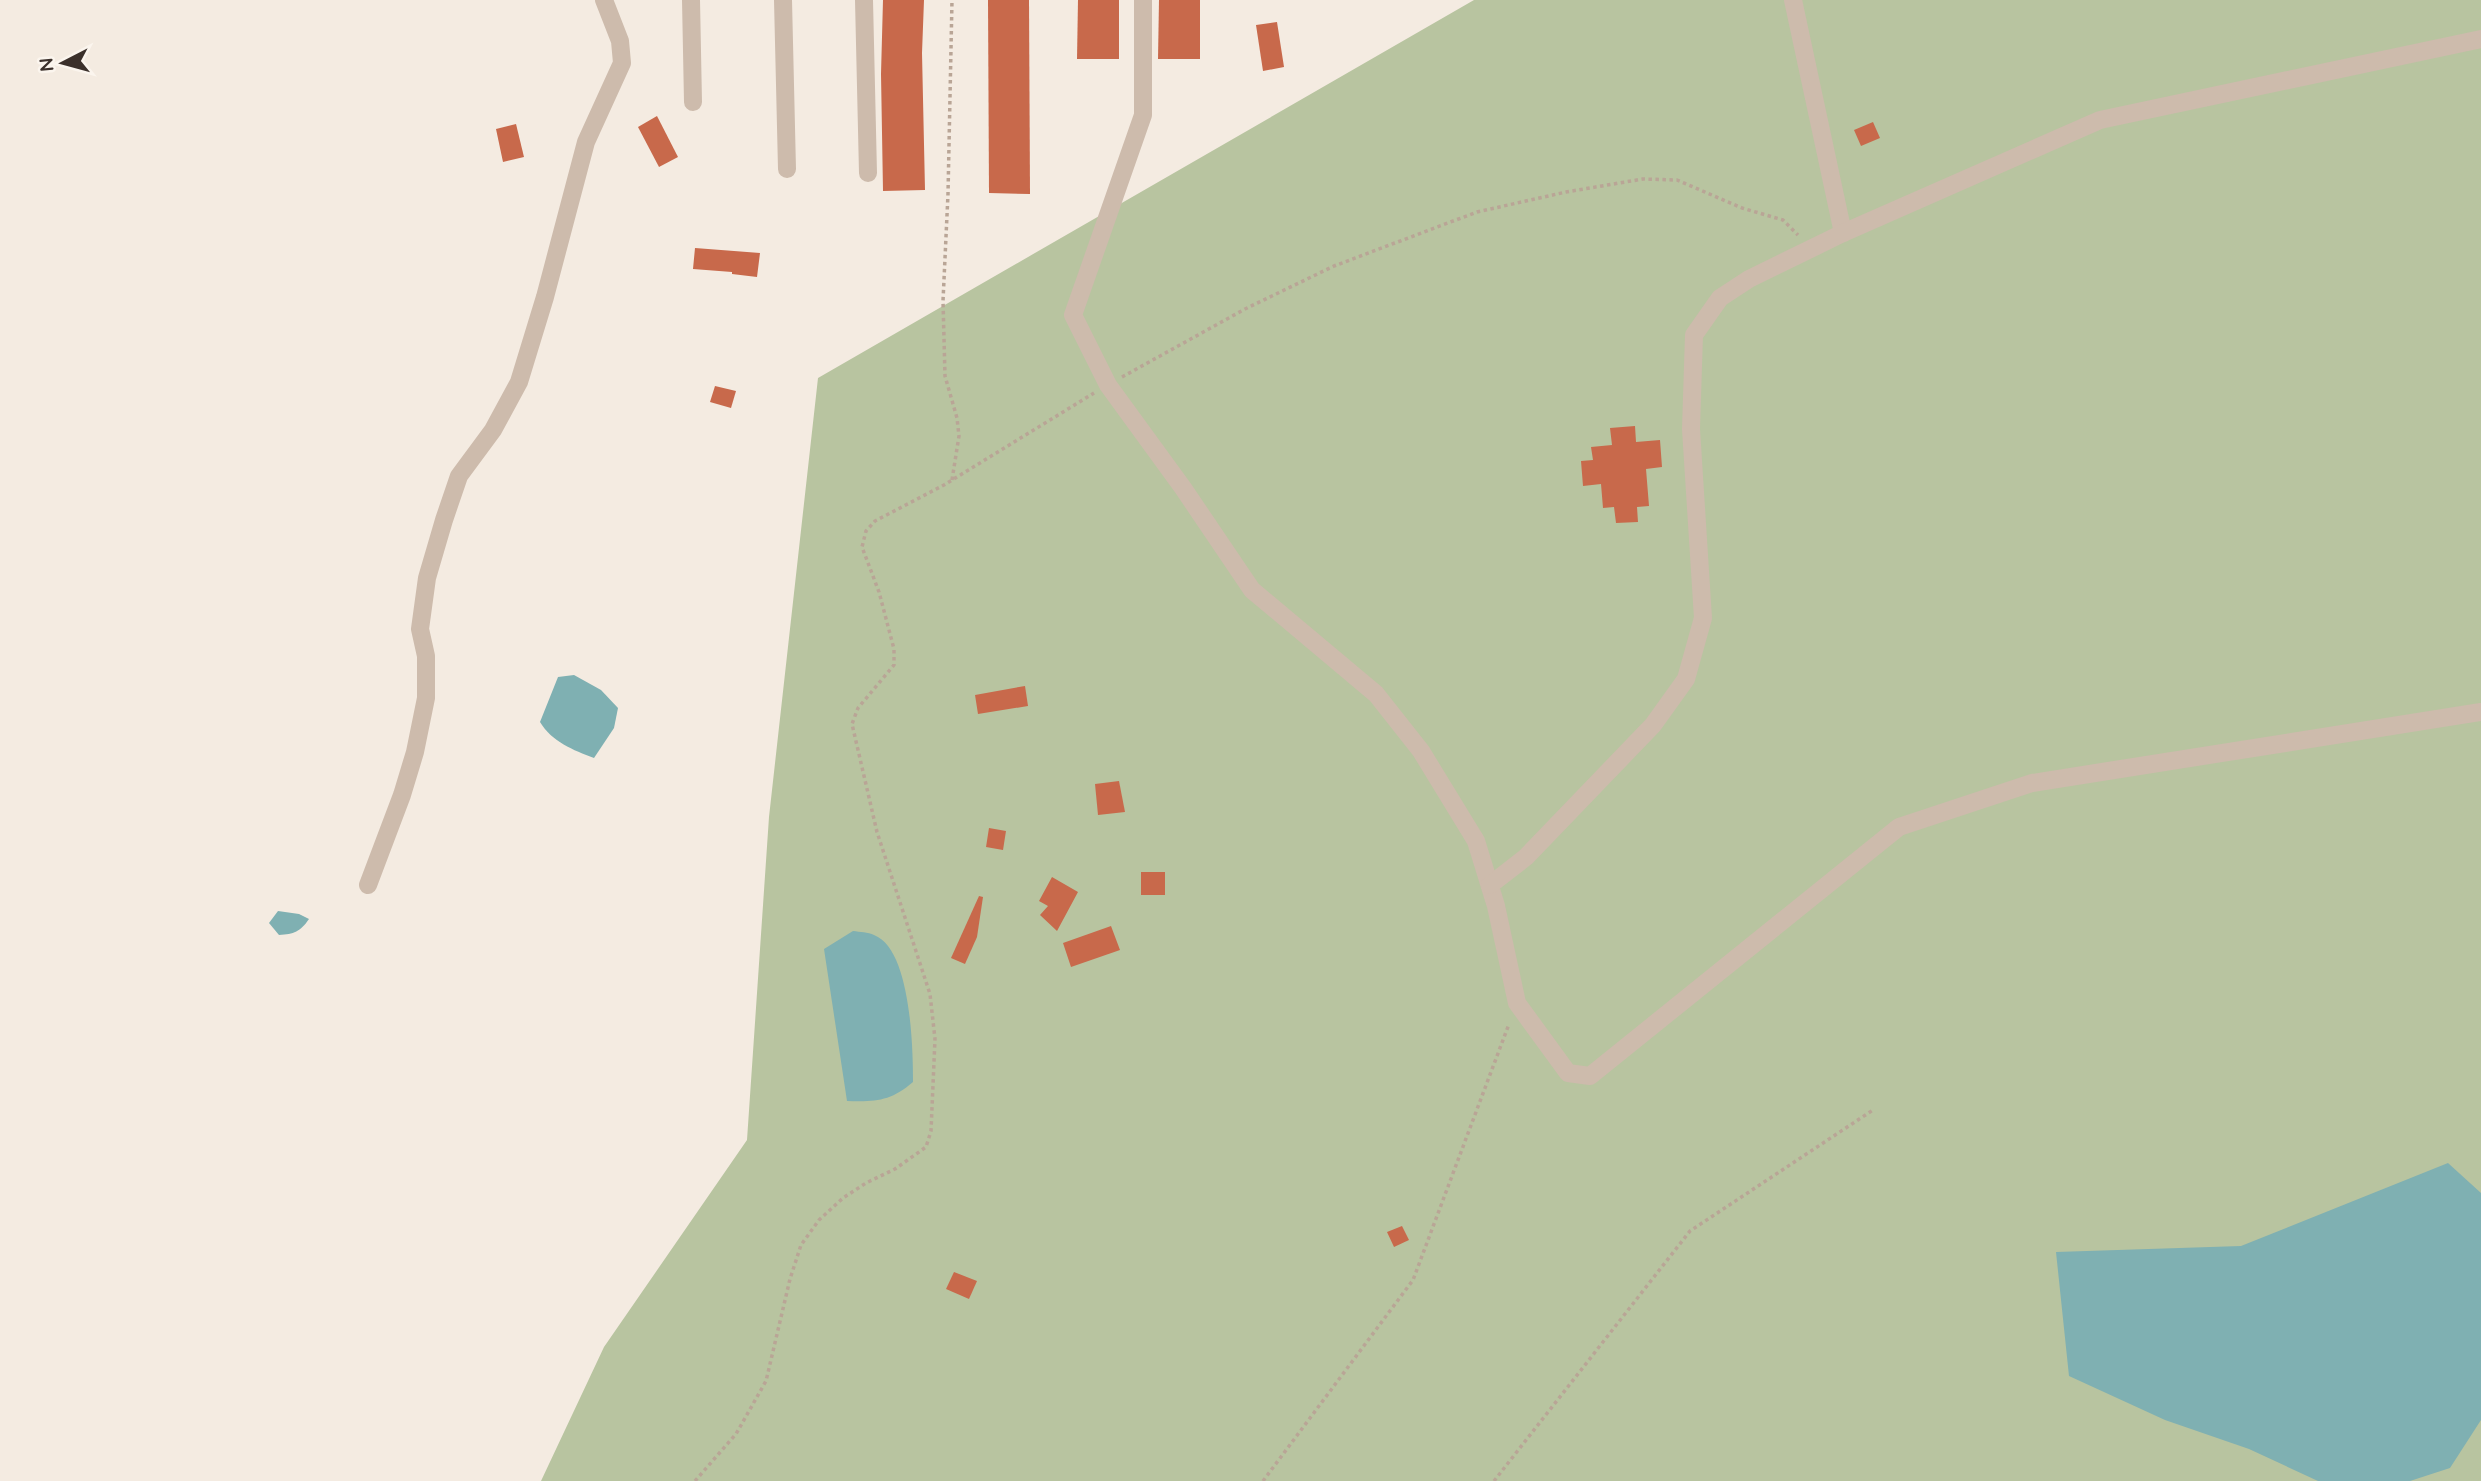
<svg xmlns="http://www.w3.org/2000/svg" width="2481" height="1481" font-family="Quicksand,sans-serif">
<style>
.green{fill:#b8c4a0}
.water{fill:#7fb0b2}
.building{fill:#c8694b}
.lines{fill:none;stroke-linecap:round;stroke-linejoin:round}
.path{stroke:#b9a596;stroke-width:3.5;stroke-dasharray:3.5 3.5;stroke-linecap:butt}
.minor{stroke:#cdbbac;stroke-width:18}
</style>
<rect width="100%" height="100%" fill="#f4ebe1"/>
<path class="green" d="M1474 0H2481V1481H541L604 1347 747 1140 769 817 818 378Z"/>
<g class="water">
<path d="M574 675 601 690 618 708 614 728 594 758C573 750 552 742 540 722L558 677Z"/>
<path d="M278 911 299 914 309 919C300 932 294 934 279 935L269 923Z"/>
<path d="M853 931C860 932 868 932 874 935 911 949 913 1048 913 1082 891 1101 876 1102 847 1101L824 949Z"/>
<path d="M2448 1163 2481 1193V1420L2450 1468 2410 1481H2318L2249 1449 2165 1420 2069 1376 2056 1252 2241 1246Z"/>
</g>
<g class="building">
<path d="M883 0H924L922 53 925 190 883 191 881 74Z"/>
<path d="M988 0H1029L1030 194 989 193Z"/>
<path d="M1078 0H1119V59H1077Z"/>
<path d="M1159 0H1200V59H1158Z"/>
<path d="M1277 22 1284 67 1263 71 1256 25Z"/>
<path d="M657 116 678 157 659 167 638 127Z"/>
<path d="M1873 122 1880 138 1861 146 1854 130Z"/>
<path d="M516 124 524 157 503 162 496 129Z"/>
<path d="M695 248 760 253 757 277 732 274V272L693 269Z"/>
<path d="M715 386 736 391 731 408 710 402Z"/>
<path d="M1635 426 1636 442 1660 440 1662 467 1646 469 1649 506 1637 507 1638 522 1616 523 1614 507 1603 508 1601 484 1583 486 1581 461 1593 460 1591 447 1612 445 1610 428Z"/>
<path d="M1025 686 1028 706 978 714 975 695Z"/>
<path d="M1119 781 1125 812 1098 815 1095 784Z"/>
<path d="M989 828 1006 831 1003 850 986 847Z"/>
<rect x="1141" y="872" width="24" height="23"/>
<path d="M1052 877 1078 892 1057 931 1040 915 1048 906 1039 901Z"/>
<path d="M979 896 983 897 977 937 965 964 951 958Z"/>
<path d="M1111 926 1120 950 1071 967 1063 943Z"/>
<path d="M1402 1226 1409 1240 1394 1247 1387 1232Z"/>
<path d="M954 1272 977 1281 969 1299 946 1289Z"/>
</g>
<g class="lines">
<g class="path">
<path d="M1122 377 1245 309 1334 266 1477 212 1566 192 1643 179 1677 180 1742 208 1783 220 1798 235"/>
<path d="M952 480 959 436 957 418 945 376 943 301 948 194 952 0"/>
<path d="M695 1481 736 1434 766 1381 790 1279 801 1245 819 1220 843 1198 866 1183 895 1169 926 1147 931 1131 935 1039 930 994 877 832 852 724 858 708 894 665V649L879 592 862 547 866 531 875 521 944 485 1094 393"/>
<path d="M1263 1481 1413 1280 1509 1024"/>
<path d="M1494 1481 1690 1231 1873 1110"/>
</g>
<g class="minor">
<path d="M691 0 693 102"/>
<path d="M783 0 787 169"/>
<path d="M864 0 868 173"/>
<path d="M1143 0V115L1073 315 1108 385 1183 488 1252 590 1376 694 1421 751 1476 841 1496 906 1517 1003 1568 1073 1590 1076 1899 827 2032 783 2481 712"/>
<path d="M1793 0 1843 233"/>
<path d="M368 885 402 795 415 752 426 698V656L420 629 427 578 444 520 459 476 493 430 519 382 545 297 586 142 622 63 620 41 604 0"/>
<path d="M1490 885 1526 857 1653 725 1686 679 1703 618 1691 429 1694 335 1720 298 1749 279 1843 233 2100 120 2481 39"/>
</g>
</g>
<g transform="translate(63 63) rotate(264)" stroke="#fbf5ee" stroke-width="5" paint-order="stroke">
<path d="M0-5L12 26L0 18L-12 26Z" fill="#3b302b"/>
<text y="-10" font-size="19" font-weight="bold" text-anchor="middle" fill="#3b302b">N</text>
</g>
</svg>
